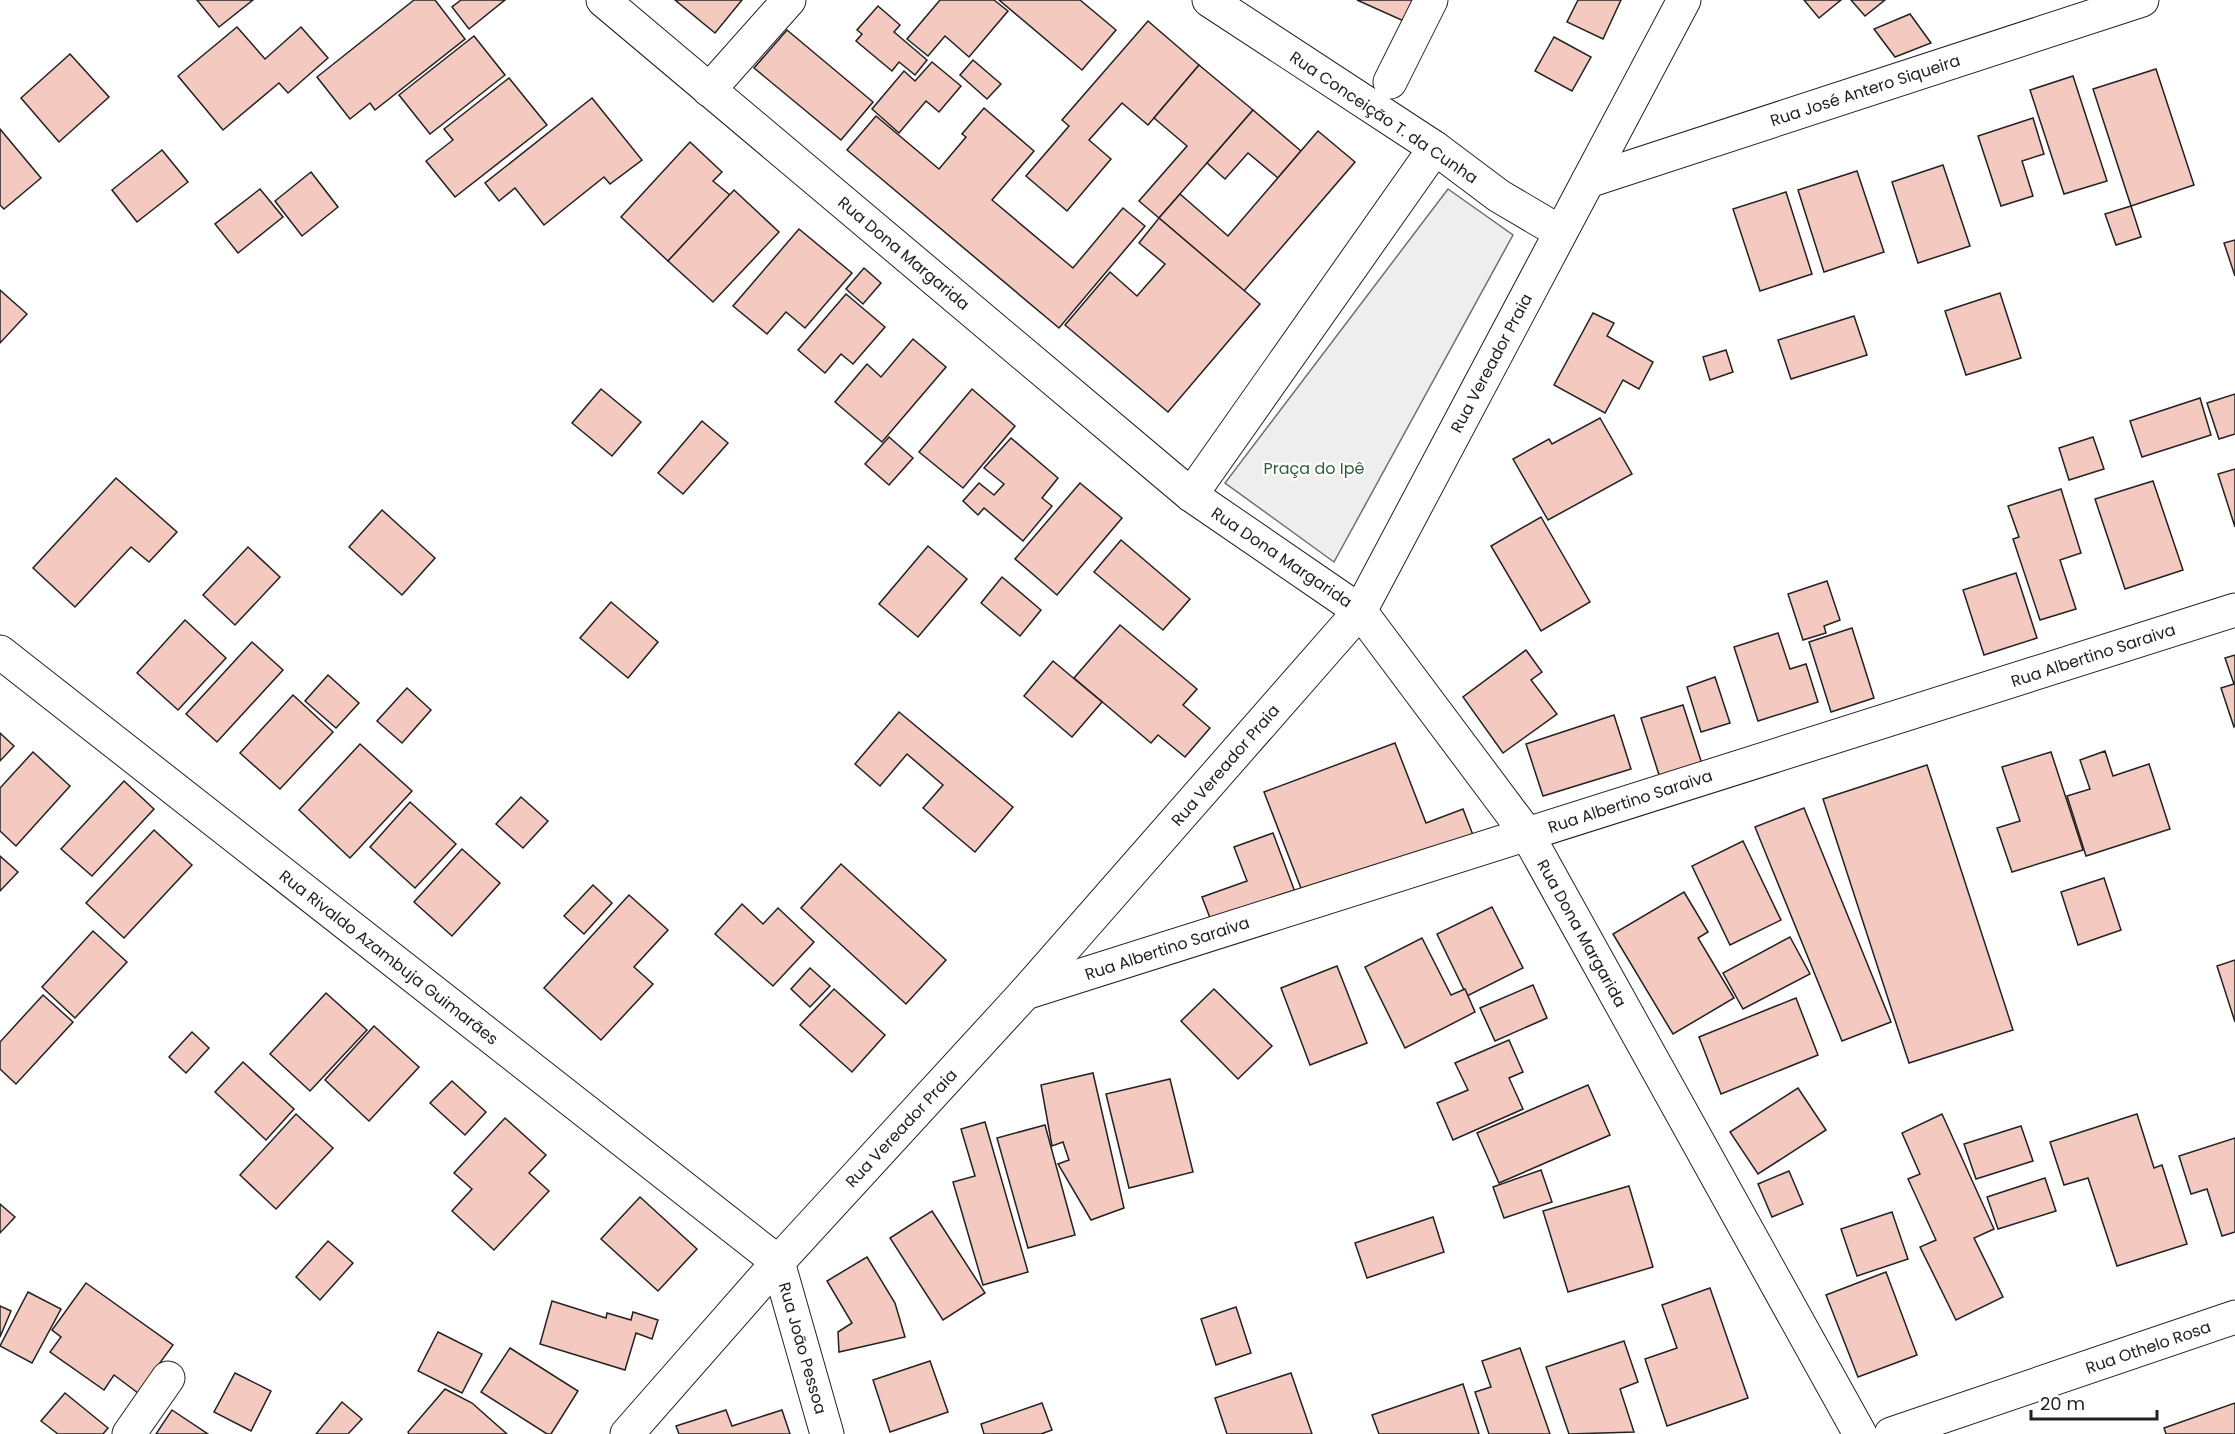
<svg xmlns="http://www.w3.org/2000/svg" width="2235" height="1434" font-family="Poppins,sans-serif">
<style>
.green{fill:#eee;stroke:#6f6f6f;stroke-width:1.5}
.building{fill:#f3c9c0;stroke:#222;stroke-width:1.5}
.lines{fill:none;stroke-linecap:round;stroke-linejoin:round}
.minor-casing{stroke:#222;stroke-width:35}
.minor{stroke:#fff;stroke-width:33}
.labels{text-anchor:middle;stroke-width:4.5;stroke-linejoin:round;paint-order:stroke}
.street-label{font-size:16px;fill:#222;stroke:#fff}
.park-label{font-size:16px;fill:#2f5e38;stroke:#fff}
</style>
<rect width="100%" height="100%" fill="#fff"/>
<path class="green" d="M1448 189 1513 235 1334 562 1225 483Z"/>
<g class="building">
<path d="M197 0H253L219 27Z"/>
<path d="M414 0H435L465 39 375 110 370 103 350 119 317 77Z"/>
<path d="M461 0H505L469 29 452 7Z"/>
<path d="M675 0H742L715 33Z"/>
<path d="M940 0H994L1008 11 969 57 945 36 928 56 907 39Z"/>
<path d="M999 0H1080L1116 30 1082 70Z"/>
<path d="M1357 0H1416L1406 22Z"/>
<path d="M1578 0H1621L1603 39 1567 22Z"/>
<path d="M1804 0H1841L1819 18Z"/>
<path d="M1851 0H1885L1865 16Z"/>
<path d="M878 6 900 25 894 32 927 60 915 75 899 62 892 71 856 41 862 34 857 30Z"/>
<path d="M1910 14 1931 43 1895 57 1874 29Z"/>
<path d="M1148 21 1199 65 1148 125 1122 103 1089 140 1111 159 1067 211 1026 176 1069 126 1062 120Z"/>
<path d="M237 27 265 59 301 27 328 58 288 93 279 83 223 130 178 76Z"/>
<path d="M787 30 873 102 841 140 754 68Z"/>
<path d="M474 36 505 75 430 134 399 95Z"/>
<path d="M1554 37 1591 57 1572 91 1535 71Z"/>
<path d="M70 54 109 97 59 142 21 98Z"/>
<path d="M973 60 1001 84 987 99 960 75Z"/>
<path d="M932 62 961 86 939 112 926 101 899 133 872 109 904 71 915 81Z"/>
<path d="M1199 65 1253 110 1159 218 1139 201 1187 146 1154 118Z"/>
<path d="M2156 69 2194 185 2131 206 2093 89Z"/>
<path d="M2073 76 2107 181 2064 194 2030 90Z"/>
<path d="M509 78 547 125 455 197 426 161 453 140 444 129Z"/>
<path d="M592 98 642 160 610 184 604 177 544 225 515 188 499 201 485 183Z"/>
<path d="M984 108 1034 151 992 200 1073 268 1123 208 1145 226 1059 328 847 150 876 116 939 169 966 137 962 134Z"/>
<path d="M1253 110 1301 151 1278 178 1248 153 1225 179 1207 163Z"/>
<path d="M2033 118 2044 154 2022 161 2033 196 2001 206 1978 136Z"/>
<path d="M0 129 41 178 4 209 0 205Z"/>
<path d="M1318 131 1355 162 1244 291 1159 218 1180 194 1228 236Z"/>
<path d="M690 142 722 172 713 181 730 195 668 261 621 217Z"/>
<path d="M162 150 188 182 137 222 112 190Z"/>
<path d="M1943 165 1970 246 1918 263 1892 182Z"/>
<path d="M1857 171 1884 252 1824 272 1798 190Z"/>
<path d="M311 172 338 207 302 236 275 201Z"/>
<path d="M260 189 283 217 238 253 215 224Z"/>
<path d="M734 190 779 232 713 302 668 261Z"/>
<path d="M1786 192 1812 274 1760 291 1733 209Z"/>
<path d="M2131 206 2141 237 2116 245 2105 214Z"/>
<path d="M1159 218 1260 304 1168 412 1065 325 1110 272 1137 296 1165 264 1139 243Z"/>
<path d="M799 229 852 273 805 328 786 312 767 334 733 306Z"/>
<path d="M2235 240V276L2224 243Z"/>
<path d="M864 268 881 283 863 304 846 289Z"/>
<path d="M0 290 27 314 0 343Z"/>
<path d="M2000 293 2021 358 1966 375 1945 311Z"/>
<path d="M846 294 885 327 853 364 841 354 825 373 798 350Z"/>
<path d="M1593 313 1614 323 1607 336 1653 362 1639 389 1623 380 1605 413 1554 385Z"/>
<path d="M1854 316 1867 355 1791 379 1778 340Z"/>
<path d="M913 339 946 367 882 442 835 402 867 364 881 377Z"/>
<path d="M1726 350 1733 372 1710 380 1703 357Z"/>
<path d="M601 389 641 422 612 456 572 423Z"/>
<path d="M972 389 1015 426 963 488 919 452Z"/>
<path d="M2235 394V434L2219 439 2207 403Z"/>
<path d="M2200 398 2211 435 2142 457 2130 421Z"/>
<path d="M1600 418 1632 474 1548 520 1513 459 1549 439 1552 444Z"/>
<path d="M702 421 728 443 683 494 658 473Z"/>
<path d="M889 437 913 458 889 485 865 464Z"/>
<path d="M2093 437 2104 469 2069 480 2059 448Z"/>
<path d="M1011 438 1058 478 1042 498 1052 506 1023 541 984 508 978 515 963 501 979 483 994 495 1004 484 984 468Z"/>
<path d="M2235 469V527L2218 474Z"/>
<path d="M116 478 177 532 149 562 131 547 75 607 33 568Z"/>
<path d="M2153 481 2183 570 2125 589 2095 499Z"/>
<path d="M1080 483 1122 518 1057 595 1015 559Z"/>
<path d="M2061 489 2081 553 2060 560 2076 609 2040 620 2013 539 2019 537 2008 506Z"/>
<path d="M382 510 435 558 402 595 349 547Z"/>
<path d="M1541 517 1590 602 1541 631 1491 546Z"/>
<path d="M1121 540 1190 599 1163 630 1094 572Z"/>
<path d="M928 546 967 579 918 637 879 604Z"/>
<path d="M248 547 280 577 235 625 203 595Z"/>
<path d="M2016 573 2037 638 1984 655 1963 590Z"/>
<path d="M1002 577 1041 610 1020 636 981 603Z"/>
<path d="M1827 581 1840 620 1824 626 1826 633 1803 640 1788 594Z"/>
<path d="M611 602 658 642 628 678 580 638Z"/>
<path d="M185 620 226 658 178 710 137 673Z"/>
<path d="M1120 625 1197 689 1183 705 1210 728 1185 757 1158 735 1151 743 1074 678Z"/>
<path d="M1852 628 1874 698 1831 712 1809 642Z"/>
<path d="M1778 633 1790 669 1806 664 1818 702 1758 721 1734 647Z"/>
<path d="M252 642 283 670 217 742 186 714Z"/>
<path d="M1526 650 1542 672 1531 680 1557 714 1503 753 1463 697Z"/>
<path d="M2235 655V726L2234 727 2221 688 2234 684 2225 658Z"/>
<path d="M1053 661 1102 702 1072 737 1024 696Z"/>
<path d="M328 675 359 703 336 728 305 701Z"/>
<path d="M1715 677 1730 723 1701 732 1687 687Z"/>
<path d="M407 688 431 710 402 743 377 721Z"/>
<path d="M293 695 333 732 280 789 240 753Z"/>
<path d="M1683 705 1702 764 1660 778 1641 718Z"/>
<path d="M899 712 1013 807 975 852 923 808 943 785 907 754 880 786 855 764Z"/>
<path d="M1614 715 1631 769 1543 796 1526 744Z"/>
<path d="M0 733 14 746 0 761Z"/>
<path d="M1395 743 1426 823 1463 809 1473 835 1304 896 1264 792Z"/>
<path d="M360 744 412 791 350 858 299 810Z"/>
<path d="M2105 751 2113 776 2149 764 2170 829 2086 856 2067 796 2090 789 2080 760Z"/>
<path d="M33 752 70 786 16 846 0 831V788Z"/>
<path d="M2051 752 2083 850 2012 872 1997 828 2020 821 2002 767Z"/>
<path d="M1927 765 2013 1030 1909 1063 1823 799Z"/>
<path d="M124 781 154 809 92 876 61 849Z"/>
<path d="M521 797 548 821 523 848 496 824Z"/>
<path d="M410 802 456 844 415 888 370 847Z"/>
<path d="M1804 808 1891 1022 1842 1041 1755 827Z"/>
<path d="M154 830 192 865 124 938 86 903Z"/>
<path d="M1273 833 1295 892 1212 923 1202 897 1247 881 1234 847Z"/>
<path d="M1743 841 1781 920 1730 945 1692 866Z"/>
<path d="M462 849 500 883 452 936 414 902Z"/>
<path d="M0 856 18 872 0 891Z"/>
<path d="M841 864 946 960 906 1004 801 908Z"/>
<path d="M2104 878 2121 930 2078 945 2061 892Z"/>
<path d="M593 885 612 903 584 934 564 916Z"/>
<path d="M1684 892 1708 932 1698 938 1734 998 1673 1034 1613 934Z"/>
<path d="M629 895 668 930 634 967 653 984 601 1040 544 988Z"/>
<path d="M742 904 763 924 778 908 814 942 773 986 715 934Z"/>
<path d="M1492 907 1523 968 1467 996 1437 934Z"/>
<path d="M93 931 127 962 75 1018 42 987Z"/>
<path d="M1790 937 1810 974 1743 1009 1723 973Z"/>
<path d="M1422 938 1451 995 1465 989 1475 1012 1405 1048 1365 967Z"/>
<path d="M2235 960V1022L2217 966Z"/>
<path d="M1337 966 1367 1043 1310 1065 1281 988Z"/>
<path d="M810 968 830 986 810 1007 791 989Z"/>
<path d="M1533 985 1547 1018 1495 1041 1480 1008Z"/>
<path d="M834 989 885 1035 852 1072 800 1025Z"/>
<path d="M1214 989 1272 1046 1238 1079 1181 1021Z"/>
<path d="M326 993 367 1030 310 1091 270 1054Z"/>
<path d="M43 995 73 1022 16 1084 0 1069V1042Z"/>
<path d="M1796 998 1818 1055 1721 1094 1699 1037Z"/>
<path d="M374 1026 419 1067 369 1121 325 1080Z"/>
<path d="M192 1032 209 1048 186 1073 169 1057Z"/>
<path d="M1509 1040 1523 1072 1509 1078 1523 1109 1453 1140 1437 1103 1468 1090 1455 1063Z"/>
<path d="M243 1062 294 1109 266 1140 215 1092Z"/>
<path d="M1093 1073 1124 1208 1091 1220 1058 1164 1069 1160 1063 1142 1052 1146 1041 1085Z"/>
<path d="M1170 1079 1193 1172 1129 1188 1106 1094Z"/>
<path d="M452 1081 486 1112 465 1135 430 1103Z"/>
<path d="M1588 1085 1610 1135 1499 1183 1477 1133Z"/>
<path d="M1798 1088 1826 1130 1758 1174 1730 1132Z"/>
<path d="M296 1114 333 1148 276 1209 240 1175Z"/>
<path d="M1942 1114 1994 1229 1974 1238 2003 1297 1956 1320 1920 1247 1936 1240 1908 1179 1920 1174 1902 1133Z"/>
<path d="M2137 1114 2154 1168 2162 1165 2187 1244 2117 1266 2088 1178 2064 1185 2050 1142Z"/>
<path d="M505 1118 546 1155 529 1173 549 1191 494 1250 452 1211 472 1189 454 1173Z"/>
<path d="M985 1122 1028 1272 983 1285 953 1182 975 1176 961 1129Z"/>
<path d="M1045 1125 1075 1235 1028 1248 997 1138Z"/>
<path d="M2021 1126 2033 1161 1976 1179 1964 1144Z"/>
<path d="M2235 1138V1232L2222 1236 2207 1189 2191 1194 2179 1156Z"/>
<path d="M1541 1170 1552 1202 1504 1218 1493 1187Z"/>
<path d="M1789 1171 1803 1204 1772 1217 1758 1184Z"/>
<path d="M2045 1178 2056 1211 1998 1229 1987 1197Z"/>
<path d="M1629 1186 1653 1267 1568 1292 1543 1211Z"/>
<path d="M640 1197 697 1249 658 1291 601 1239Z"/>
<path d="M0 1204 15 1217 0 1233Z"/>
<path d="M932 1211 985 1293 943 1320 890 1238Z"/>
<path d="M1892 1212 1908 1259 1857 1276 1841 1229Z"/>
<path d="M1433 1217 1444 1252 1367 1278 1355 1243Z"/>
<path d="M328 1241 353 1263 320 1300 296 1277Z"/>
<path d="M867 1257 895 1303 905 1337 839 1352 838 1332 852 1323 827 1281Z"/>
<path d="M1886 1272 1917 1355 1858 1377 1826 1295Z"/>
<path d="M86 1283 173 1345 138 1393 114 1375 104 1390 50 1352 61 1337 52 1330Z"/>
<path d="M1710 1288 1748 1398 1667 1426 1645 1359 1677 1348 1662 1305Z"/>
<path d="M28 1292 61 1309 32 1363 0 1346Z"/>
<path d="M552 1301 606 1318 607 1313 631 1320 633 1312 658 1320 652 1339 636 1333 625 1370 540 1344Z"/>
<path d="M0 1306 11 1311 0 1337Z"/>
<path d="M1236 1307 1251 1353 1216 1365 1201 1319Z"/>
<path d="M438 1332 482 1354 462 1393 418 1371Z"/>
<path d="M1624 1341 1638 1382 1620 1389 1634 1432 1569 1434 1546 1367Z"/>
<path d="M510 1348 578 1391 551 1434H547L481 1392Z"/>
<path d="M1520 1348 1550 1434H1489L1475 1392 1491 1387 1482 1361Z"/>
<path d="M930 1361 948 1412 890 1432 873 1380Z"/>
<path d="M235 1373 271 1391 251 1431 214 1412Z"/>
<path d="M1291 1373 1312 1434H1227L1215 1398Z"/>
<path d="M1463 1384 1479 1434H1379L1372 1415Z"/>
<path d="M445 1389 472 1403 507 1434H409L408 1432Z"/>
<path d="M65 1393 108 1428 103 1434H58L41 1421Z"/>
<path d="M342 1402 362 1419 348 1434H316Z"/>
<path d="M1042 1403 1052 1430 1041 1434H984L981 1424Z"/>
<path d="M2235 1403V1434H2166L2164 1428Z"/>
<path d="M172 1410 208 1434H156Z"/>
<path d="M726 1410 732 1426 782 1410 790 1434H679L676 1426Z"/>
</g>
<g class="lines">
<defs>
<g id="minor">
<path d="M603 0 1191 495 1360 611 1527 834 1860 1434"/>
<path d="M1209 0 1435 148 1499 196 1560 232"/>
<path d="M1390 82 1431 0"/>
<path d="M709 90 789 0"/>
<path d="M1588 181 2142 0"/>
<path d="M1191 495 1435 148"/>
<path d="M0 652 778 1262"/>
<path d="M1025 993 2235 610"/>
<path d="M778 1262 827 1434"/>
<path d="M129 1434 168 1378"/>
<path d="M627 1434 778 1262 1025 993 1360 611 1684 0"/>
<path d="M1891 1434 2235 1317"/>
</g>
</defs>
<use href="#minor" class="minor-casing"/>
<use href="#minor" class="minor"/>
</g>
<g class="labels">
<g class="street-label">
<text transform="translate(1865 90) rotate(-18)" y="6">Rua José Antero Siqueira</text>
<text transform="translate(1384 117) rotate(34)" y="6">Rua Conceição T. da Cunha</text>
<text transform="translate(904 253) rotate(40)" y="6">Rua Dona Margarida</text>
<text transform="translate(1491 363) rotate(-62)" y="6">Rua Vereador Praia</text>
<text transform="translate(1282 557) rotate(34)" y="6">Rua Dona Margarida</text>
<text transform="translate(2093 655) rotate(-18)" y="6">Rua Albertino Saraiva</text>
<text transform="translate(1225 765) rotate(-49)" y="6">Rua Vereador Praia</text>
<text transform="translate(1630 801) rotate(-18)" y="6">Rua Albertino Saraiva</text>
<text transform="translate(1582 933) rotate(61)" y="6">Rua Dona Margarida</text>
<text transform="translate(1167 948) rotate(-18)" y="6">Rua Albertino Saraiva</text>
<text transform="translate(389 957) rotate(38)" y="6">Rua Rivaldo Azambuja Guimarães</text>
<text transform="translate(901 1128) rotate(-47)" y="6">Rua Vereador Praia</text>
<text transform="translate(2148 1347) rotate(-19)" y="6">Rua Othelo Rosa</text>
<text transform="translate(803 1348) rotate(74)" y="6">Rua João Pessoa</text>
</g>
<g class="park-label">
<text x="1314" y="474">Praça do Ipê</text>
</g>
</g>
<path d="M2031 1410v9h126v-9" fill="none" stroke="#222222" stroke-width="3"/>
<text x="2040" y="1410" font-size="18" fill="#222222" stroke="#ffffff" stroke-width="4.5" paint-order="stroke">20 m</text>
</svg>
